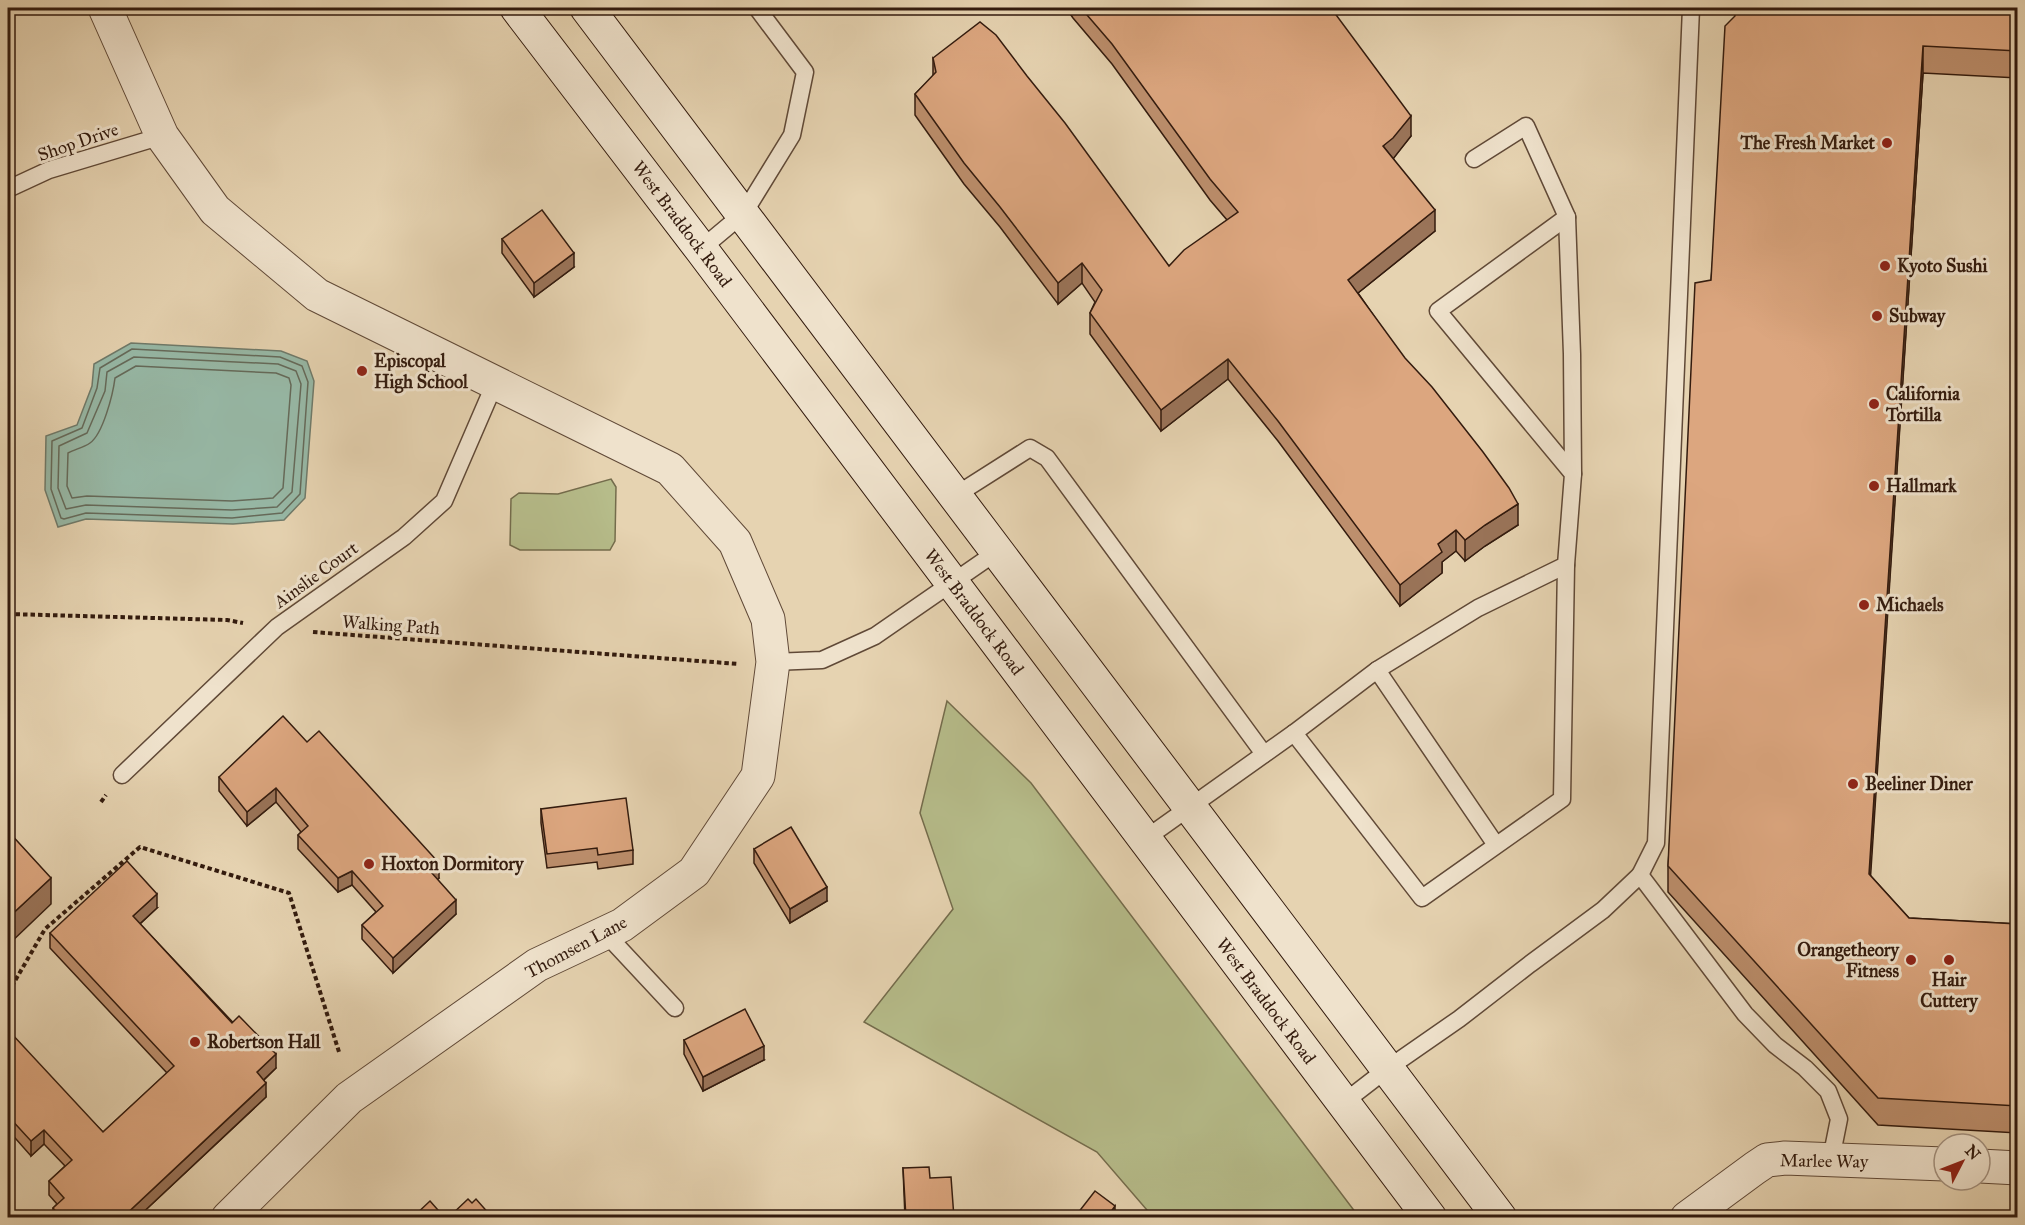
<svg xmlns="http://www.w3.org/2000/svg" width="2025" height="1225" font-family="'IM FELL Great Primer',serif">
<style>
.green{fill:#b6bc8a;stroke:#746c4c;stroke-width:1.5}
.water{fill:#97b9a7;stroke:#6f7a6a;stroke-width:1.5}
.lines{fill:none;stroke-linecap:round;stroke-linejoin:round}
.shore{stroke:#656a5a;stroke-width:1.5}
.lane-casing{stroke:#604937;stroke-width:19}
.street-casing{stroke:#604937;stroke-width:35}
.secondary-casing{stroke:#331b0e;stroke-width:35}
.path{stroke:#331b0e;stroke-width:4;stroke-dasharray:4.5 3;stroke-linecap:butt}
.lane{stroke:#efe2cc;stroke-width:16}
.street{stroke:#efe2cc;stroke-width:33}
.secondary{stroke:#efe2cc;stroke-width:33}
.wall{fill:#bd8f6d;stroke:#331b0e;stroke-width:1.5}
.shaded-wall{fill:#9a7459;stroke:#331b0e;stroke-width:1.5}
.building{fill:#dca67f;stroke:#331b0e;stroke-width:1.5}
.poi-dot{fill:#8f2418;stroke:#efe2cc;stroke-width:2}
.labels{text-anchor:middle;stroke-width:6;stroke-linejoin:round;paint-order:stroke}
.street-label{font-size:18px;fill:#331b0e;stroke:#efe2cc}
.poi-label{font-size:18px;font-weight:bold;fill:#331b0e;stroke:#efe2cc;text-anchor:start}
</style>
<rect width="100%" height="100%" fill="#e6d3b1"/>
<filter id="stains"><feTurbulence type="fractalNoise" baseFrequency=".00333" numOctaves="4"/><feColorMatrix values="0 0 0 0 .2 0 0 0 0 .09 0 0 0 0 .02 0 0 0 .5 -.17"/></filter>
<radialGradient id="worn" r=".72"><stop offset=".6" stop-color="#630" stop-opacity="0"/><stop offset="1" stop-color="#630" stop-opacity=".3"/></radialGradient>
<g class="green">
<path d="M611 479 616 487 615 541 610 550H520L510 545 511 499 519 493 558 494Z"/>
<path d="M947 701 1031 783 1359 1217H1153L1097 1152 864 1022 953 909 920 813Z"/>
</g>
<path class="water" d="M131 343 281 351 307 361 314 381 305 498 284 520 233 524 86 519 58 527 45 490 46 436 77 425 92 386 94 364Z"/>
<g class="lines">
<g class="shore">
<path d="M132 349 280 357 302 366 308 382 300 494 282 513 232 518 86 513 64 519 61 518 51 489 52 441 82 428 97 388 100 368Z"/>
<path d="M134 357 278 364 296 371 301 384 292 492 277 507 232 510 86 505 66 509 58 488 59 446 87 433 105 391 107 372Z"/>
<path d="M136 366 276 373 289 378 291 385 283 488 273 498 232 501 87 496 72 498 67 486 68 453C75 449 83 448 90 443 103 434 113 394 115 378Z"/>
</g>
<defs>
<g id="lane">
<path d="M8 189 49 170 162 136"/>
<path d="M1567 217 1572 354 1573 474"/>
<path d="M701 249 744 213 792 135 805 72 757 8"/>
<path d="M956 495 1030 448 1047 458 1264 754"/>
<path d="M773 662 822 660 875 636 998 551"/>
<path d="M1377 670 1496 845"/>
<path d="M1294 733 1422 898 1562 799 1566 565"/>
<path d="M122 775 277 627 404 537 444 501 495 383"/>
<path d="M1145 839 1294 733 1377 670 1478 608 1566 565 1573 474 1438 311 1567 217 1526 126 1474 159"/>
<path d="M1640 875 1656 843 1691 8"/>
<path d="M605 933 675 1008"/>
<path d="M1343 1103 1387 1069 1459 1019 1530 964 1603 910 1640 875 1745 1014 1775 1045 1805 1068 1828 1091 1839 1119 1831 1159"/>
</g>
<g id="street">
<path d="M105 8 162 136 215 210 317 295 670 469 735 542 768 619 773 662 758 776 694 872 622 925 537 965 349 1098 228 1218"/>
<path d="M1980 1166 2018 1168"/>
<path d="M1687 1218 1755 1168 1767 1160 1785 1158 1944 1164"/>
</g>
<g id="secondary">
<path d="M517 8 701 249 1430 1218"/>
<path d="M587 8 1500 1218"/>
</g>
</defs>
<use href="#lane" class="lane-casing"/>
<use href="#street" class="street-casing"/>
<use href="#secondary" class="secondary-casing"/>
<g class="path">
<path d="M8 614 227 620 243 623"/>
<path d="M313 632 739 664"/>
<path d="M101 802 106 795"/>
<path d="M8 993 45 929 140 847 289 893 339 1052"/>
</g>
<use href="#lane" class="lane"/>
<use href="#street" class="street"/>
<use href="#secondary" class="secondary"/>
</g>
<g class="wall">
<path d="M1066 8H1331L1411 136 1393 158 1435 231 1358 293 1518 525 1485 546 1465 561 1456 551 1442 562V573L1400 606 1278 441 1228 379 1161 431 1090 334V313L1095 302 1082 283 1058 304 1000 227 964 184 915 115V94L933 76V58L1169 266 1227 220 1210 200 1112 64 1073 18Z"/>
<path d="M2018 8V78L1923 73 1870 875 1909 918 2018 924V1133L1878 1125 1668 892V866L1711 280 1735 16Z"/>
<path d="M502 239 574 267 534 297 502 253Z"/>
<path d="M307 742 439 878 437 879 456 914 393 973 362 939V925L376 912 352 885 338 892 298 849V835L301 832 276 802 247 826 219 791V777Z"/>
<path d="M541 809 633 850V864L598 869 597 862 547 868 541 823Z"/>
<path d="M754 849 827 901 790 923 754 863Z"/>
<path d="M157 908 140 924 276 1068 264 1080 266 1097 137 1218H53V1208L57 1204 49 1195V1181L65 1166 44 1144 31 1156 8 1130V1036L103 1132 167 1073 50 948V933Z"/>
<path d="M684 1040 764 1060 703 1091 684 1054Z"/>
<path d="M903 1168 930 1178 954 1218H905Z"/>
</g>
<g class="shaded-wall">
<path d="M1923 46V73L1869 900V874Z"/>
<path d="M1411 116V136L1393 159 1383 146Z"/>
<path d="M1435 210V231L1348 301V280Z"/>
<path d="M574 253V267L534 297V283Z"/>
<path d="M1082 263V283L1058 304V283Z"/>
<path d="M1228 359V379L1161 431V410Z"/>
<path d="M1518 504V525L1485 546 1465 561V540L1485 525Z"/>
<path d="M1456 530V551L1442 562V573L1400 606V585L1438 544Z"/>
<path d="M276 788V802L247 826V812Z"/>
<path d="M439 863V878L431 886V872Z"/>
<path d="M352 871V885L338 892V878Z"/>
<path d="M51 878V904L8 945V918Z"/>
<path d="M827 887V901L790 923V909Z"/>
<path d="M157 894V908L133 930V916Z"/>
<path d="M456 900V914L393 973V958Z"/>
<path d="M764 1046V1060L703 1091V1077Z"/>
<path d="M276 1054V1068L257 1086V1072Z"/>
<path d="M266 1083V1097L137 1218H122Z"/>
<path d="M44 1130V1144L31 1156V1141Z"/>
<path d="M1115 1206V1218L1110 1213Z"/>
</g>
<g class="building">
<path d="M1081 8H1331L1411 116 1393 138 1383 146 1435 210 1348 280 1405 358 1432 387 1483 452 1509 488 1518 504 1485 525 1465 540 1456 530 1438 544 1442 552 1400 585 1278 421 1228 359 1161 410 1090 313 1102 290 1082 263 1058 283 1000 207 964 163 915 94 936 72 933 58 980 22 996 35 1027 76 1065 123 1169 266 1184 250 1238 212 1210 179 1112 44Z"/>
<path d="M1736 8H2018V51L1923 46 1869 874 1909 918 2018 924V1106L1878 1098 1668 866 1695 283 1711 280 1725 26 1735 16Z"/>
<path d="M542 210 574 253 534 283 502 239Z"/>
<path d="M283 716 307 742 319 731 439 863 431 872 456 900 393 958 362 925 383 906 352 871 338 878 298 835 308 826 276 788 247 812 219 777Z"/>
<path d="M626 798 633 850 598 855 597 848 547 854 541 809Z"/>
<path d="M791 827 827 887 790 909 754 849Z"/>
<path d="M8 831 51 878 8 918Z"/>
<path d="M127 861 157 894 133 916 232 1023 239 1016 276 1054 257 1072 266 1083 122 1218H62L53 1208 64 1198 49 1181 72 1160 44 1130 31 1141 8 1116V1036L11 1033 103 1132 174 1066 50 933Z"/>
<path d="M745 1009 764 1046 703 1077 684 1040Z"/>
<path d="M929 1167 930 1178 951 1177 954 1218H906L903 1168Z"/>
<path d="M1095 1191 1115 1206 1110 1213 1116 1218H1074Z"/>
<path d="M468 1199 472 1203 476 1199 491 1216 489 1218H448Z"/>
<path d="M430 1201 445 1218H412Z"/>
</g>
<g class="poi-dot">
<circle cx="1887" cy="143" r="6"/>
<circle cx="1885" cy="266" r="6"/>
<circle cx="1877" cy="316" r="6"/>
<circle cx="362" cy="371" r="6"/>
<circle cx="1874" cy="404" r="6"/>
<circle cx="1874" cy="486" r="6"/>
<circle cx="1864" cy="605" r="6"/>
<circle cx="1853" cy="784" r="6"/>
<circle cx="369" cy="864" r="6"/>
<circle cx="1911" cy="960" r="6"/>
<circle cx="1949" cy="960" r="6"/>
<circle cx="195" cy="1042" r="6"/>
</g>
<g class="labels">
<g class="street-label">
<text transform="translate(78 142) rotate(-19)" y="6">Shop Drive</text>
<text transform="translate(682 224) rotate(53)" y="6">West Braddock Road</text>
<text transform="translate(316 575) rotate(-36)" y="6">Ainslie Court</text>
<text transform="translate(974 612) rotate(53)" y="6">West Braddock Road</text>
<text transform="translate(391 625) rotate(4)" y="6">Walking Path</text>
<text transform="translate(576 947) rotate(-28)" y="6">Thomsen Lane</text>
<text transform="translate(1266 1001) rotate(53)" y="6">West Braddock Road</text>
<text transform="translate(1824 1161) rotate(1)" y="6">Marlee Way</text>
</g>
<g class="poi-label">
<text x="1875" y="149" text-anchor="end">The Fresh Market</text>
<text x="1897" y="272">Kyoto Sushi</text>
<text x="1889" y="322">Subway</text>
<text x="374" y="367">Episcopal<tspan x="374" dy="21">High School</tspan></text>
<text x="1886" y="400">California<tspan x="1886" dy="21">Tortilla</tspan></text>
<text x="1886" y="492">Hallmark</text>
<text x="1876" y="611">Michaels</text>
<text x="1865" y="790">Beeliner Diner</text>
<text x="381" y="870">Hoxton Dormitory</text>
<text x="1899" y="956" text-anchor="end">Orangetheory<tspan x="1899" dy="21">Fitness</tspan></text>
<text x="1949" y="986" text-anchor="middle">Hair<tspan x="1949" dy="21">Cuttery</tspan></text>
<text x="207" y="1048">Robertson Hall</text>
</g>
</g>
<rect width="2025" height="1225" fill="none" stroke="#e6d3b1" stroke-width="30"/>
<rect x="9" y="9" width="2007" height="1207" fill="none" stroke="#331b0e" stroke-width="3"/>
<rect x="15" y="15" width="1995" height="1195" fill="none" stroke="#331b0e" stroke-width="1.5"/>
<g transform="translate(1962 1162) rotate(48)"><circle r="28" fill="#efe2cc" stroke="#a49280" stroke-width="1.5"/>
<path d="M0-4.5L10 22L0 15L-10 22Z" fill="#8f2418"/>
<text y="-9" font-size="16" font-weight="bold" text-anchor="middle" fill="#331b0e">N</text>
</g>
<rect width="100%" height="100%" filter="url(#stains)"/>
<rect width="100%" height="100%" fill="url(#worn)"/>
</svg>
